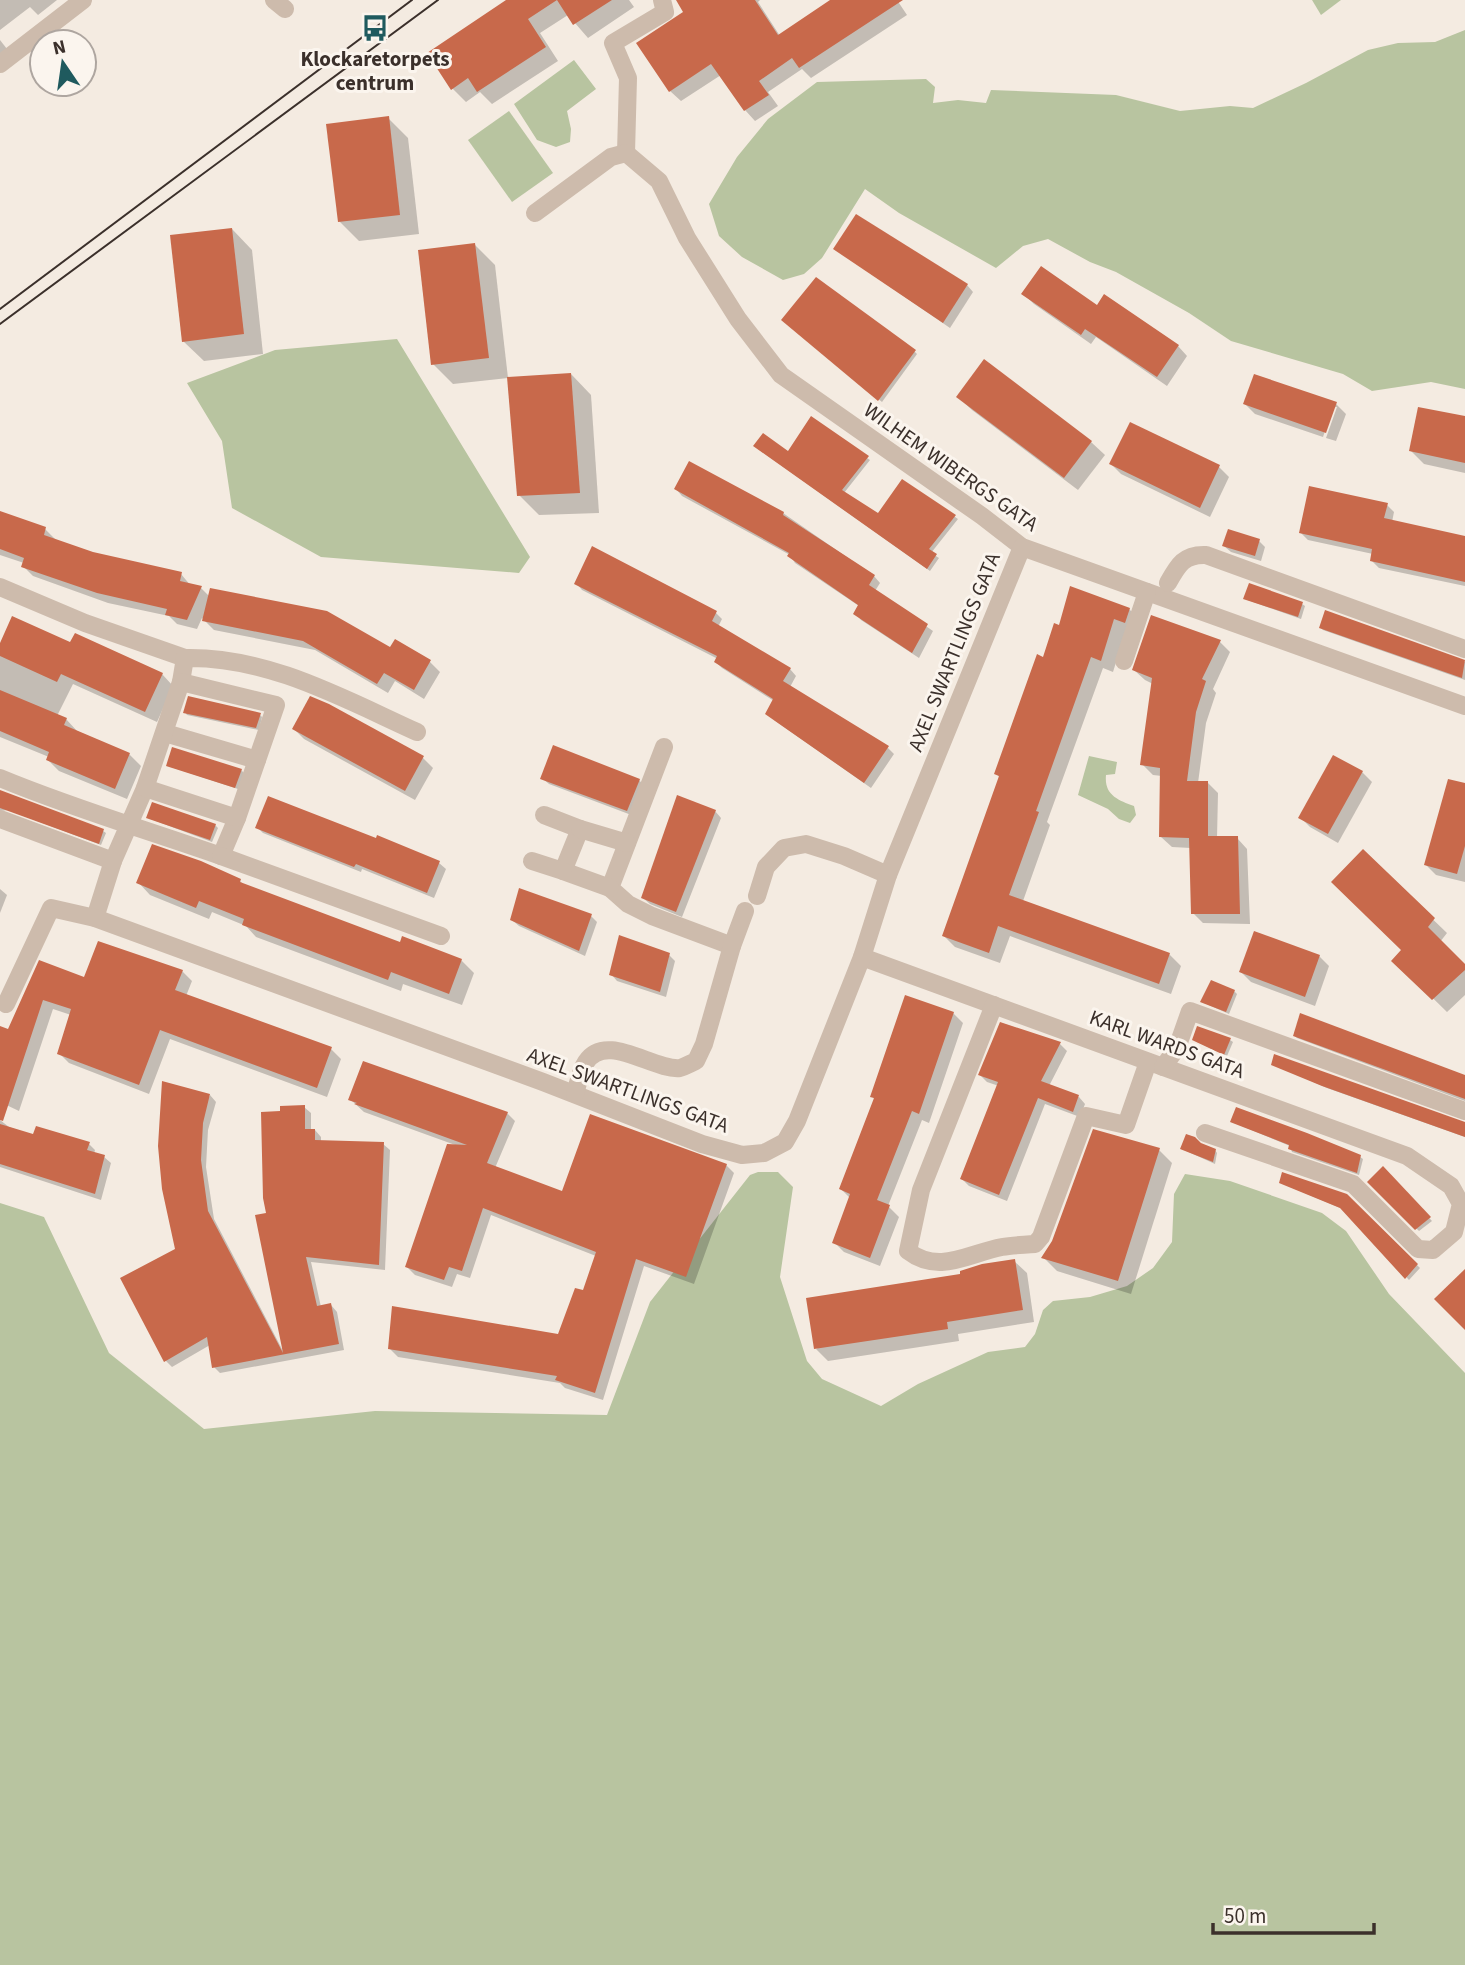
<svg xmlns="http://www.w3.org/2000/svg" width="1465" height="1965" font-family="'Source Sans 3',sans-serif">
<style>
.green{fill:#b8c4a0}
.shadow{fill:#0003}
.building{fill:#c8694b}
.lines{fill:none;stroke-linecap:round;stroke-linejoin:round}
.minor{stroke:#cdbbac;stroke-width:18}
.tram{stroke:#3b302b;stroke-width:2}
.labels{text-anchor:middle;stroke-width:6;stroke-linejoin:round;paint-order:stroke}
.poi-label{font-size:21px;font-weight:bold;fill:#3b302b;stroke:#fbf5ee}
.street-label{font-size:21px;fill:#3b302b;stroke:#fbf5ee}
</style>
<rect width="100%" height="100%" fill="#f4ebe1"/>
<g class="green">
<path d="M1312 0H1341L1321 15Z"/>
<path d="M1465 30V389L1431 382 1372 391 1343 374 1231 341 1189 313 1116 272 1090 262 1048 239 1023 246 996 268 899 213 865 189 822 258 804 274 783 280 742 257 719 236 709 204 737 157 768 119 817 82 926 79 935 87 933 103 958 100 986 103 991 90 1116 95 1180 111 1230 106 1253 108 1306 83 1368 50 1398 43 1435 42Z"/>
<path d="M574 60 596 89 567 111 571 129 570 142 556 147 537 140 514 104Z"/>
<path d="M509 111 553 173 512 202 468 140Z"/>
<path d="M397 339 530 557 519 573 321 557 232 508 222 441 187 383 275 350Z"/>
<path d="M1089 756 1117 762 1115 774 1106 775C1104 795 1118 800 1134 806L1136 815 1130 823 1119 819 1108 809 1078 795Z"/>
<path d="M758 1172H778L793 1187 780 1277 807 1361 822 1379 881 1406 918 1384 988 1352 1025 1347 1035 1334 1043 1310 1053 1301 1090 1297 1127 1286 1153 1268 1172 1242 1174 1194 1185 1174 1230 1181 1322 1213 1346 1231 1389 1294 1465 1373V1965H0V1203L44 1217 109 1353 204 1429 375 1411 607 1415 650 1302 750 1175Z"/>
</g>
<g class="shadow">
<path d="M0 0H57L38 15 30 7 0 30Z"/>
<path d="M509 0H629L634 7 588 38 568 15 540 33 558 61 492 104 480 92 466 102 452 88Z"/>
<path d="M679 0H760L758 2 780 36 833 0H897L907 15 811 78 802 69 768 92 778 106 755 121 745 110 721 75 681 101 670 91 686 12Z"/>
<path d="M0 40 7 49 0 54Z"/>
<path d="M388 118 408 138 419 234 359 241 339 221Z"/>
<path d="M232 229 252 250 263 354 204 361 183 341Z"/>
<path d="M474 244 495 265 508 378 453 384 433 364Z"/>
<path d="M835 249 967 285 973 292 950 328Z"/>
<path d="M1024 294 1097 307 1178 346 1187 356 1167 386 1096 337 1091 344 1034 304Z"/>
<path d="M784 320 915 352 917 354 882 402Z"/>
<path d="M571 374 591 395 599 513 539 515 519 495Z"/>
<path d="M958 397 1091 442 1105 455 1078 490 972 410Z"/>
<path d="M1245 404H1336L1346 414 1336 441 1326 438 1337 407H1333L1323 437 1255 414Z"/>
<path d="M1465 418V473L1424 464 1411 451Z"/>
<path d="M758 449 788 453 867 458 870 460 844 493 879 516 902 481 958 519 931 553 939 558 930 571Z"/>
<path d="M1111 464 1219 467 1229 477 1210 517 1121 474Z"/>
<path d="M676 489 783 513 874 576 880 583 875 591 933 631 919 658 861 620 855 613 859 606 795 563 790 555 682 496Z"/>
<path d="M1387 505 1394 512 1392 522 1465 537V586L1379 568 1372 561 1373 554 1308 540 1301 533Z"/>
<path d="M0 513 45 529 55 539V541L93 554 181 574 191 586 201 588 210 597 430 662 440 672 424 699 395 681 388 693 315 650 214 630 202 618 197 629 177 624 169 616 108 603 33 576 23 566 24 563 0 555Z"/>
<path d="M1259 541 1265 547 1261 561 1231 552 1224 546Z"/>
<path d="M576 583 716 613 722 619 718 627 790 669 796 676 790 687 887 747 894 754 871 788 774 720V701L722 668 716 662 718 659 582 590Z"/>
<path d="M1245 599 1302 604 1305 606 1301 619Z"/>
<path d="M1129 609 1141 621 1126 630 1113 672 1103 668 1047 822 1050 825 1023 901 1169 954 1181 966 1171 994 1010 936 1000 963 955 947 944 936 1000 778 996 773 1060 627Z"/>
<path d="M1326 613 1465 662V680L1323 630 1321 628Z"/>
<path d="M1220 642 1230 652 1213 689 1216 693 1206 723 1198 783H1208L1218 793 1217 838H1237L1247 849 1250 924 1203 923 1193 913 1191 848 1172 847 1161 837 1162 776 1153 775 1142 764 1153 684 1145 680 1134 670Z"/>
<path d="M71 645 162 674 173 686 157 722 73 684 57 716 66 719 77 731 129 754 141 766 127 799 59 771 48 760 49 757 0 737V647Z"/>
<path d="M185 712 260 715 262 717 259 730 187 715Z"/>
<path d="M294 729 423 758 433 768 415 800 304 739Z"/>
<path d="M168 766 241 770 244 773 238 789Z"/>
<path d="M1362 772 1372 782 1338 843 1310 827 1300 817Z"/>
<path d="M542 778 639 780 645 787 634 816 549 784Z"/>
<path d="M1465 785V882L1436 875 1426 865Z"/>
<path d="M0 792 103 831 106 833 101 845 8 810 0 811Z"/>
<path d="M715 811 721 818 682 917 650 904 643 898Z"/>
<path d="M148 818 215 825 218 828 212 842Z"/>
<path d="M257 827 377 841 378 838 439 863 446 869 434 898 362 869 361 872 263 833Z"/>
<path d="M1363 852 1447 933 1440 942 1465 966V995L1447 1012 1394 960 1403 950Z"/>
<path d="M240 881 244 885 401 944 461 960 474 973 462 1005 403 984 401 991 256 937 246 926 212 912 209 919 150 895 138 882Z"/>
<path d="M0 889 7 895 0 913Z"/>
<path d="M591 916 597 922 585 956 519 926 512 920Z"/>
<path d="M669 955 675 961 666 997 617 981 611 974Z"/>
<path d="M1319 956 1329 966 1315 1006 1251 982 1241 972Z"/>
<path d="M40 962 85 979 182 971 192 981 186 996 331 1049 341 1059 327 1097 170 1039 149 1094 69 1063 59 1053 71 1015 53 1009 19 1111 0 1102V1037L9 1031Z"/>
<path d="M1234 991 1237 994 1229 1014 1202 1002Z"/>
<path d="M953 1013 963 1023 929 1123 922 1120 888 1206 899 1217 880 1266 844 1252 834 1242 850 1198 841 1189 875 1100 872 1096Z"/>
<path d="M1198 1028 1230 1040 1233 1042 1227 1056 1197 1042 1194 1040Z"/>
<path d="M1295 1036 1465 1077V1101L1297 1038Z"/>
<path d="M1060 1044 1067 1051 1049 1086 1079 1097 1085 1104 1080 1117 1045 1104 1007 1201 969 1186 962 1179 999 1086 987 1082 980 1075Z"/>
<path d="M1273 1064 1465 1124V1137L1327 1088Z"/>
<path d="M210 1095 216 1102 208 1130 206 1167 214 1219 283 1351 268 1214 282 1113 304 1107 311 1113V1131L315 1130 321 1137V1142L383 1144 390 1150 385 1270 311 1262 321 1307 331 1305 337 1312 344 1350 220 1373 214 1367 210 1345 172 1367 166 1361 122 1279 177 1250 164 1189Z"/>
<path d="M351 1100 507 1113 515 1121 495 1168 563 1193 726 1165 734 1173 694 1284 644 1266 603 1400 565 1388 560 1383 398 1357 390 1349 559 1336 584 1292 596 1256 491 1215 470 1278 457 1274 452 1287 415 1275 407 1267 458 1146 364 1112Z"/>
<path d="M0 1120 9 1127 35 1136 89 1144 95 1150 94 1154 104 1157 111 1163 101 1200 0 1167Z"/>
<path d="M1232 1122 1360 1157 1363 1159 1359 1175 1292 1152 1290 1146Z"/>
<path d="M1182 1149 1215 1150 1217 1153 1215 1164Z"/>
<path d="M1159 1150 1172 1163 1131 1294 1057 1271 1043 1257 1053 1242Z"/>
<path d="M1383 1168 1432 1221 1419 1231 1369 1182Z"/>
<path d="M1281 1183 1346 1195 1420 1268 1409 1280 1345 1210Z"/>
<path d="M1014 1261 1027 1273 1034 1322 958 1334 959 1341 828 1361 816 1349 962 1276Z"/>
</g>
<g class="building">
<path d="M506 0H612L573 25 557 0 528 19 546 47 477 92 468 78 451 90 427 53Z"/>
<path d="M676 0H755L778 35 830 0H903L799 68 792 58 759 81 769 95 744 111 711 64 669 92 636 43 683 12Z"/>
<path d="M389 116 400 215 338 222 326 124Z"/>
<path d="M856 214 968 284 943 323 833 249Z"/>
<path d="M232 228 244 334 182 342 170 235Z"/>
<path d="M475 243 489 358 431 365 418 250Z"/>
<path d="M1041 266 1097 305 1104 294 1179 345 1157 377 1085 329 1081 335 1021 294Z"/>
<path d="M816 277 916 350 878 401 781 320Z"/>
<path d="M984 359 1092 441 1064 478 956 397Z"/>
<path d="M571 373 580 493 517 496 507 377Z"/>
<path d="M1254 374 1337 402 1326 433 1243 404Z"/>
<path d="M1418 407 1465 416V463L1409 451Z"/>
<path d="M811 416 869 456 842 490 878 513 902 479 956 515 929 549 937 554 927 569 753 446 763 433 788 451Z"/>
<path d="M1130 422 1220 465 1200 508 1109 464Z"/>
<path d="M689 461 784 512 783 515 875 575 869 585 928 624 912 653 853 614 858 605 787 556 789 553 674 489Z"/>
<path d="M1309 486 1388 503 1384 518 1465 536V582L1370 561 1372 549 1299 533Z"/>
<path d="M0 511 46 527 44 535 93 552 182 572 180 581 202 586 187 620 165 615 167 609 97 593 21 567 24 558 0 549Z"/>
<path d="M1228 529 1260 539 1255 556 1222 546Z"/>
<path d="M592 546 717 611 712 621 791 668 783 681 889 746 864 783 765 714 773 699 714 662 717 656 574 584Z"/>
<path d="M1249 583 1303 602 1298 617 1243 599Z"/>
<path d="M1070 586 1130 608 1125 623 1114 619 1101 661 1091 657 1036 811 1039 812 1009 895 1170 953 1159 984 998 926 989 953 942 936 999 776 994 774 1037 654 1043 657 1054 623 1059 625Z"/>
<path d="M210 588 327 611 390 647 395 639 431 660 414 690 384 673 377 684 303 641 202 621Z"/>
<path d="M1325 610 1465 660 1462 678 1319 628Z"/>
<path d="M1151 615 1221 640 1202 679 1206 681 1196 712 1187 781H1208V836H1238L1240 914H1191L1189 838 1159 837 1160 768 1140 765 1152 678 1132 670Z"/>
<path d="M12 616 70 642 75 633 163 673 145 712 61 674 57 682 0 656V643Z"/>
<path d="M0 690 67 718 64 725 130 753 115 789 46 760 49 752 0 731Z"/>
<path d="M188 696 261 713 256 728 183 713Z"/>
<path d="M310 696 329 704 424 756 405 791 292 729Z"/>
<path d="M553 745 640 779 627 811 540 779Z"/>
<path d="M172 747 242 769 235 788 166 766Z"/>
<path d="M1333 755 1363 771 1328 834 1298 818Z"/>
<path d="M1448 779 1465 783V846L1457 874 1424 865Z"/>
<path d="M0 790 104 829 99 844 0 808Z"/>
<path d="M677 795 716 810 676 912 641 898Z"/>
<path d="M268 796 376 838 377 835 440 861 427 893 356 864 354 867 255 828Z"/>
<path d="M152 802 216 824 210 840 146 818Z"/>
<path d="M152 844 201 861 241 879 240 882 400 942 402 936 462 959 449 994 391 972 388 980 242 925 244 919 199 901 196 908 136 883Z"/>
<path d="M1363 849 1435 918 1428 927 1465 964V970L1432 1000 1391 961 1401 950 1331 882Z"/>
<path d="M519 888 592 914 579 951 510 920Z"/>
<path d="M1254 931 1320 955 1305 997 1239 972Z"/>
<path d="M619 935 670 953 660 992 609 975Z"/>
<path d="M98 941 183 970 175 990 332 1047 317 1088 160 1030 139 1085 57 1054 71 1009 43 1000 3 1121 0 1120V1026L8 1029 39 960 84 977Z"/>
<path d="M1211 980 1235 990 1226 1012 1200 1002Z"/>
<path d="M905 995 954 1012 919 1114 912 1111 877 1200 890 1205 870 1258 832 1243 850 1194 839 1189 874 1098 870 1097Z"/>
<path d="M1300 1013 1465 1075V1099L1293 1036Z"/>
<path d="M1000 1022 1061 1042 1041 1081 1079 1095 1073 1112 1038 1098 999 1195 960 1179 998 1082 978 1075Z"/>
<path d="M1197 1026 1231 1038 1224 1055 1192 1040Z"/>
<path d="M1274 1054 1465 1122V1137L1322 1086 1271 1065Z"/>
<path d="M363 1061 508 1112 487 1163 562 1191 590 1114 727 1164 686 1277 636 1259 595 1393 555 1380 557 1376 388 1349 392 1306 558 1334 575 1288 583 1290 596 1252 483 1208 462 1271 449 1267 444 1280 405 1267 447 1144 467 1145 354 1104 357 1103 348 1100Z"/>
<path d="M162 1081 210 1094 203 1123 201 1160 208 1211 283 1353 255 1215 266 1213 263 1198 261 1112 280 1111V1106L305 1105V1129H315V1140L384 1142 379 1265 306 1257 317 1306 331 1303 339 1344 212 1368 207 1337 164 1362 120 1278 175 1249 162 1189 158 1146Z"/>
<path d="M1236 1107 1307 1133 1361 1155 1357 1173 1288 1149 1289 1145 1230 1122Z"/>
<path d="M0 1124 33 1134 36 1126 90 1142 87 1150 105 1155 95 1194 0 1164Z"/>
<path d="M1093 1129 1160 1148 1118 1281 1041 1258 1052 1241Z"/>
<path d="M1186 1134 1195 1137 1201 1143 1216 1149 1213 1162 1180 1149Z"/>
<path d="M1383 1166 1431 1217 1415 1230 1367 1182Z"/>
<path d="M1282 1172 1347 1194 1418 1264 1405 1279 1340 1208 1279 1183Z"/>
<path d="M1015 1259 1023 1310 947 1322 948 1329 814 1349 806 1298 960 1274V1271L982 1264Z"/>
<path d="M1465 1269V1330L1434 1299Z"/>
</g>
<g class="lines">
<g class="minor">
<path d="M274 0 285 9"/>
<path d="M0 64 83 0"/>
<path d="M626 153 628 78 613 43 665 12 662 0"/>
<path d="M535 213 611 157 626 153 659 181 687 238 738 319 781 375 982 516 1022 547 1465 706"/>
<path d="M1168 583C1178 565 1184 554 1206 555L1465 649"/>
<path d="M0 587 85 623 185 658"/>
<path d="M1124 661 1147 592"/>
<path d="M181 682 185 658C268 656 344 699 417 732"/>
<path d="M165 733 257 760"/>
<path d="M664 747 610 888 628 904 652 916 732 946"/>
<path d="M0 778C72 808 147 830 221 856L237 818 276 705 181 682 145 788 113 861 95 918"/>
<path d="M145 788 237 818"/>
<path d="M544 815 580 829 563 871 610 888"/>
<path d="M0 819 113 861"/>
<path d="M580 829 627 843"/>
<path d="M221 856 441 936"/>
<path d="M532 861 563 871"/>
<path d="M757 896 766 867 784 848 806 844 844 856 888 875"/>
<path d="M862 957 1407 1156 1451 1186 1461 1204 1454 1232 1433 1250 1418 1249 1353 1184 1205 1133"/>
<path d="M6 1004 51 908 95 918 543 1082 702 1144 742 1155 764 1153 785 1142 797 1121 862 957 888 875 1022 547"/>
<path d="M994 1005 921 1190 908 1251C939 1275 969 1253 1002 1247 1013 1245 1024 1245 1035 1244L1041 1237 1086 1116 1126 1125 1148 1062"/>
<path d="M1163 1067 1177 1048 1190 1011 1465 1111"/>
<path d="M575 1094C578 1084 580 1071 586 1062 606 1031 654 1071 680 1068 685 1067 691 1063 696 1061L704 1044 732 946 745 911"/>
</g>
<g class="tram">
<path d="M0 309 412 0"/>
<path d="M0 324 438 0"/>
</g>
</g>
<defs>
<symbol id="bus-bare" viewBox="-9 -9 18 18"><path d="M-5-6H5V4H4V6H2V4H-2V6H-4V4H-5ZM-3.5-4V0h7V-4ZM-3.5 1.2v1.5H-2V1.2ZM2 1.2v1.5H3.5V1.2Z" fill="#1f5a5e" stroke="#fbf5ee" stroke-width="2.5" paint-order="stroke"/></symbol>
</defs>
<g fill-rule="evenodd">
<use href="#bus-bare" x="356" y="9" width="38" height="38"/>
</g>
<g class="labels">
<g class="poi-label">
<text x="375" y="66">Klockaretorpets<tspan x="375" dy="24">centrum</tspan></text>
</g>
<g class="street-label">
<text transform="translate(951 467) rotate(35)" y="7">WILHEM WIBERGS GATA</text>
<text transform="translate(954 652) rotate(-68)" y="7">AXEL SWARTLINGS GATA</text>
<text transform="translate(1167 1044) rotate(20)" y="7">KARL WARDS GATA</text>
<text transform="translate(628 1090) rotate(20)" y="7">AXEL SWARTLINGS GATA</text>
</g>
</g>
<g transform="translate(63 63) rotate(347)"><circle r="33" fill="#fbf5ee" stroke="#aea6a0" stroke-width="2"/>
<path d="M0-5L12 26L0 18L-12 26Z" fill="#1f5a5e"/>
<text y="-10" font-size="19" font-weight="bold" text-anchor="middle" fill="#3b302b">N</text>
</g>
<path d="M1213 1923v10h161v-10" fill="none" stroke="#3b302b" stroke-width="3.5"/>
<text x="1224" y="1923" font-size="21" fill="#3b302b" stroke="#fbf5ee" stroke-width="5" paint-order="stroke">50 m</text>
</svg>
